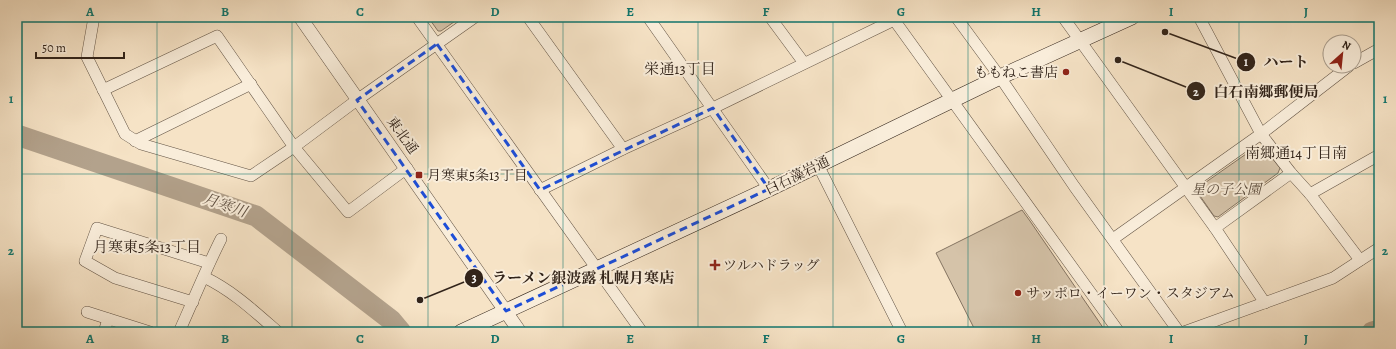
<svg xmlns="http://www.w3.org/2000/svg" width="1396" height="349" font-family="Alegreya,'Noto Serif JP',serif">
<style>
.park{fill:#d5c3a9;stroke:#847462}
.lines{fill:none;stroke-linecap:round;stroke-linejoin:round}
.river{stroke:#b3a28c;stroke-width:21}
.minor-casing{stroke:#635445;stroke-width:12}
.tertiary-casing{stroke:#635445;stroke-width:14}
.secondary-casing{stroke:#32241a;stroke-width:16}
.minor{stroke:#f9edda;stroke-width:11}
.tertiary{stroke:#f9edda;stroke-width:13}
.secondary{stroke:#f9edda;stroke-width:15}
.marked{fill:none;stroke:#1d4ed8;stroke-width:3;stroke-dasharray:8 5;stroke-linejoin:round}
.grid{fill:none;stroke:#0f766e;stroke-width:1;stroke-opacity:0.55}
.poi-dot{fill:#8f2418;stroke:#f9edda;stroke-width:1.5}
.labels{text-anchor:middle;stroke-width:4;stroke-linejoin:round;paint-order:stroke}
.poi-label{font-size:14px;fill:#32241a;stroke:#f9edda;text-anchor:start}
.street-label{font-size:14px;fill:#32241a;stroke:#f9edda}
.park-label{font-size:14px;font-style:italic;fill:#5b4c3e;stroke:#f9edda}
.neighbourhood-label{font-size:15px;fill:#32241a;stroke:#f9edda}
.water-label{font-size:15px;font-style:italic;fill:#5f5042;stroke:#f9edda}
.leader{fill:none;stroke:#32241a;stroke-width:1.5}
.callout-dot{fill:#32241a;stroke:#f9edda;stroke-width:1.5}
.mark-label{font-size:12px;text-anchor:middle;font-weight:bold;fill:#fff}
.callout-label{font-size:15px;text-anchor:middle;font-weight:bold;fill:#32241a;stroke:#f9edda;stroke-width:4;stroke-linejoin:round;paint-order:stroke}
.neatline{fill:none;stroke:#0f766e;stroke-width:1.5}
.grid-label{font-size:13px;text-anchor:middle;font-weight:bold;fill:#0f766e}
</style>
<rect width="100%" height="100%" fill="#f6e3c6"/>
<filter id="stains"><feTurbulence type="fractalNoise" baseFrequency=".005" numOctaves="4"/><feColorMatrix values="0 0 0 0 .2 0 0 0 0 .09 0 0 0 0 .02 0 0 0 .5 -.17"/></filter>
<radialGradient id="worn" r=".72"><stop offset=".6" stop-color="#630" stop-opacity="0"/><stop offset="1" stop-color="#630" stop-opacity=".3"/></radialGradient>
<g class="park">
<path d="M428 17H461L441 31H438Z"/>
<path d="M1256 147H1263L1280 168 1278 173 1218 217 1214 216 1198 193 1199 187Z"/>
<path d="M1022 210 1030 221 1106 332H976L936 253Z"/>
</g>
<g class="lines">
<g class="river">
<path d="M17 135 256 216 391 320 401 332"/>
<path d="M1372 332 1379 330"/>
</g>
<defs>
<g id="minor">
<path d="M94 17 87 57 125 134 141 144 251 176 294 147 357 100 475 17"/>
<path d="M417 17 642 332"/>
<path d="M528 17 623 149"/>
<path d="M648 17 769 189"/>
<path d="M770 17 804 63"/>
<path d="M892 17 1119 332"/>
<path d="M956 17 1000 77 1074 186 1179 332"/>
<path d="M1063 17 1215 228 1265 303"/>
<path d="M1199 17 1261 134 1291 173 1310 194 1360 260"/>
<path d="M1354 63 1379 49"/>
<path d="M103 90 217 36 294 147 348 212 407 168"/>
<path d="M135 141 251 84"/>
<path d="M818 165 902 332"/>
<path d="M540 190 623 149 713 108 894 20"/>
<path d="M1310 194 1379 155"/>
<path d="M1215 228 1291 173"/>
<path d="M1113 239 1261 134 1349 66"/>
<path d="M204 277C233 291 254 311 278 332"/>
<path d="M193 302 115 278 85 261 97 228 209 263"/>
<path d="M87 312 150 332"/>
<path d="M104 332 108 319"/>
<path d="M179 332C193 301 206 269 221 239"/>
<path d="M1184 332 1333 278 1379 248"/>
</g>
<path id="tertiary" d="M300 17 520 332"/>
<path id="secondary" d="M461 332 769 189 1000 77 1132 17"/>
</defs>
<use href="#minor" class="minor-casing"/>
<use href="#tertiary" class="tertiary-casing"/>
<use href="#secondary" class="secondary-casing"/>
<use href="#minor" class="minor"/>
<use href="#tertiary" class="tertiary"/>
<use href="#secondary" class="secondary"/>
</g>
<path class="marked" d="M437 44 540 190 713 108 769 189 506 311 357 100Z"/>
<path class="grid" d="M157 17V332M292 17V332M428 17V332M563 17V332M698 17V332M833 17V332M968 17V332M1104 17V332M1239 17V332M17 174H1379"/>
<g class="poi-dot">
<circle cx="1066" cy="72" r="4"/>
<rect x="415" y="171" width="8" height="8" rx="2"/>
<path d="M713 259h4v4h4v4h-4v4h-4v-4h-4v-4h4z"/>
<circle cx="1018" cy="293" r="4"/>
</g>
<g class="labels">
<g class="poi-label">
<text x="1058" y="77" text-anchor="end">ももねこ書店</text>
<text x="427" y="180">月寒東5条13丁目</text>
<text x="723" y="270">ツルハドラッグ</text>
<text x="1026" y="298">サッポロ・イーワン・スタジアム</text>
</g>
<g class="street-label">
<text transform="translate(403 135) rotate(54)" y="5">東北通</text>
<text transform="translate(797 175) rotate(-26)" y="5">白石藻岩通</text>
</g>
<g class="park-label">
<text x="1226" y="194">星の子公園</text>
</g>
<g class="neighbourhood-label">
<text x="680" y="74">栄通13丁目</text>
<text x="1296" y="158">南郷通14丁目南</text>
<text x="147" y="252">月寒東5条13丁目</text>
</g>
<g class="water-label">
<text transform="translate(225 205) rotate(19)" y="5">月寒川</text>
</g>
</g>
<path class="leader" d="M1165 32L1246 62M1118 60L1196 91M420 300L474 278"/>
<g class="callout-dot">
<circle cx="1165" cy="32" r="4"/>
<circle cx="1118" cy="60" r="4"/>
<circle cx="420" cy="300" r="4"/>
<circle cx="1246" cy="62" r="10"/>
<circle cx="1196" cy="91" r="10"/>
<circle cx="474" cy="278" r="10"/>
</g>
<g class="mark-label">
<text x="1246" y="66">1</text>
<text x="1196" y="96">2</text>
<text x="474" y="282">3</text>
</g>
<g class="callout-label">
<text x="1286" y="67">ハート</text>
<text x="1266" y="97">白石南郷郵便局</text>
<text x="583" y="283">ラーメン銀波露 札幌月寒店</text>
</g>
<rect width="1396" height="349" fill="none" stroke="#f6e3c6" stroke-width="44"/>
<g transform="translate(1342 54) rotate(27)"><circle r="19" fill="#f9edda" stroke="#a99d8d"/>
<path d="M0-3L7 15L0 10L-7 15Z" fill="#8f2418"/>
<text y="-6" font-size="11" font-weight="bold" text-anchor="middle" fill="#32241a">N</text>
</g>
<path d="M36 52v6h88v-6" fill="none" stroke="#32241a" stroke-width="2"/>
<text x="42" y="52" font-size="12" fill="#32241a" stroke="#f9edda" stroke-width="3" paint-order="stroke">50 m</text>
<rect x="22" y="22" width="1352" height="305" class="neatline"/>
<g class="grid-label">
<text x="90" y="16">A</text>
<text x="225" y="16">B</text>
<text x="360" y="16">C</text>
<text x="495" y="16">D</text>
<text x="630" y="16">E</text>
<text x="766" y="16">F</text>
<text x="901" y="16">G</text>
<text x="1036" y="16">H</text>
<text x="1171" y="16">I</text>
<text x="1306" y="16">J</text>
<text x="11" y="103">1</text>
<text x="1385" y="103">1</text>
<text x="11" y="255">2</text>
<text x="1385" y="255">2</text>
<text x="90" y="343">A</text>
<text x="225" y="343">B</text>
<text x="360" y="343">C</text>
<text x="495" y="343">D</text>
<text x="630" y="343">E</text>
<text x="766" y="343">F</text>
<text x="901" y="343">G</text>
<text x="1036" y="343">H</text>
<text x="1171" y="343">I</text>
<text x="1306" y="343">J</text>
</g>
<rect width="100%" height="100%" filter="url(#stains)"/>
<rect width="100%" height="100%" fill="url(#worn)"/>
</svg>
